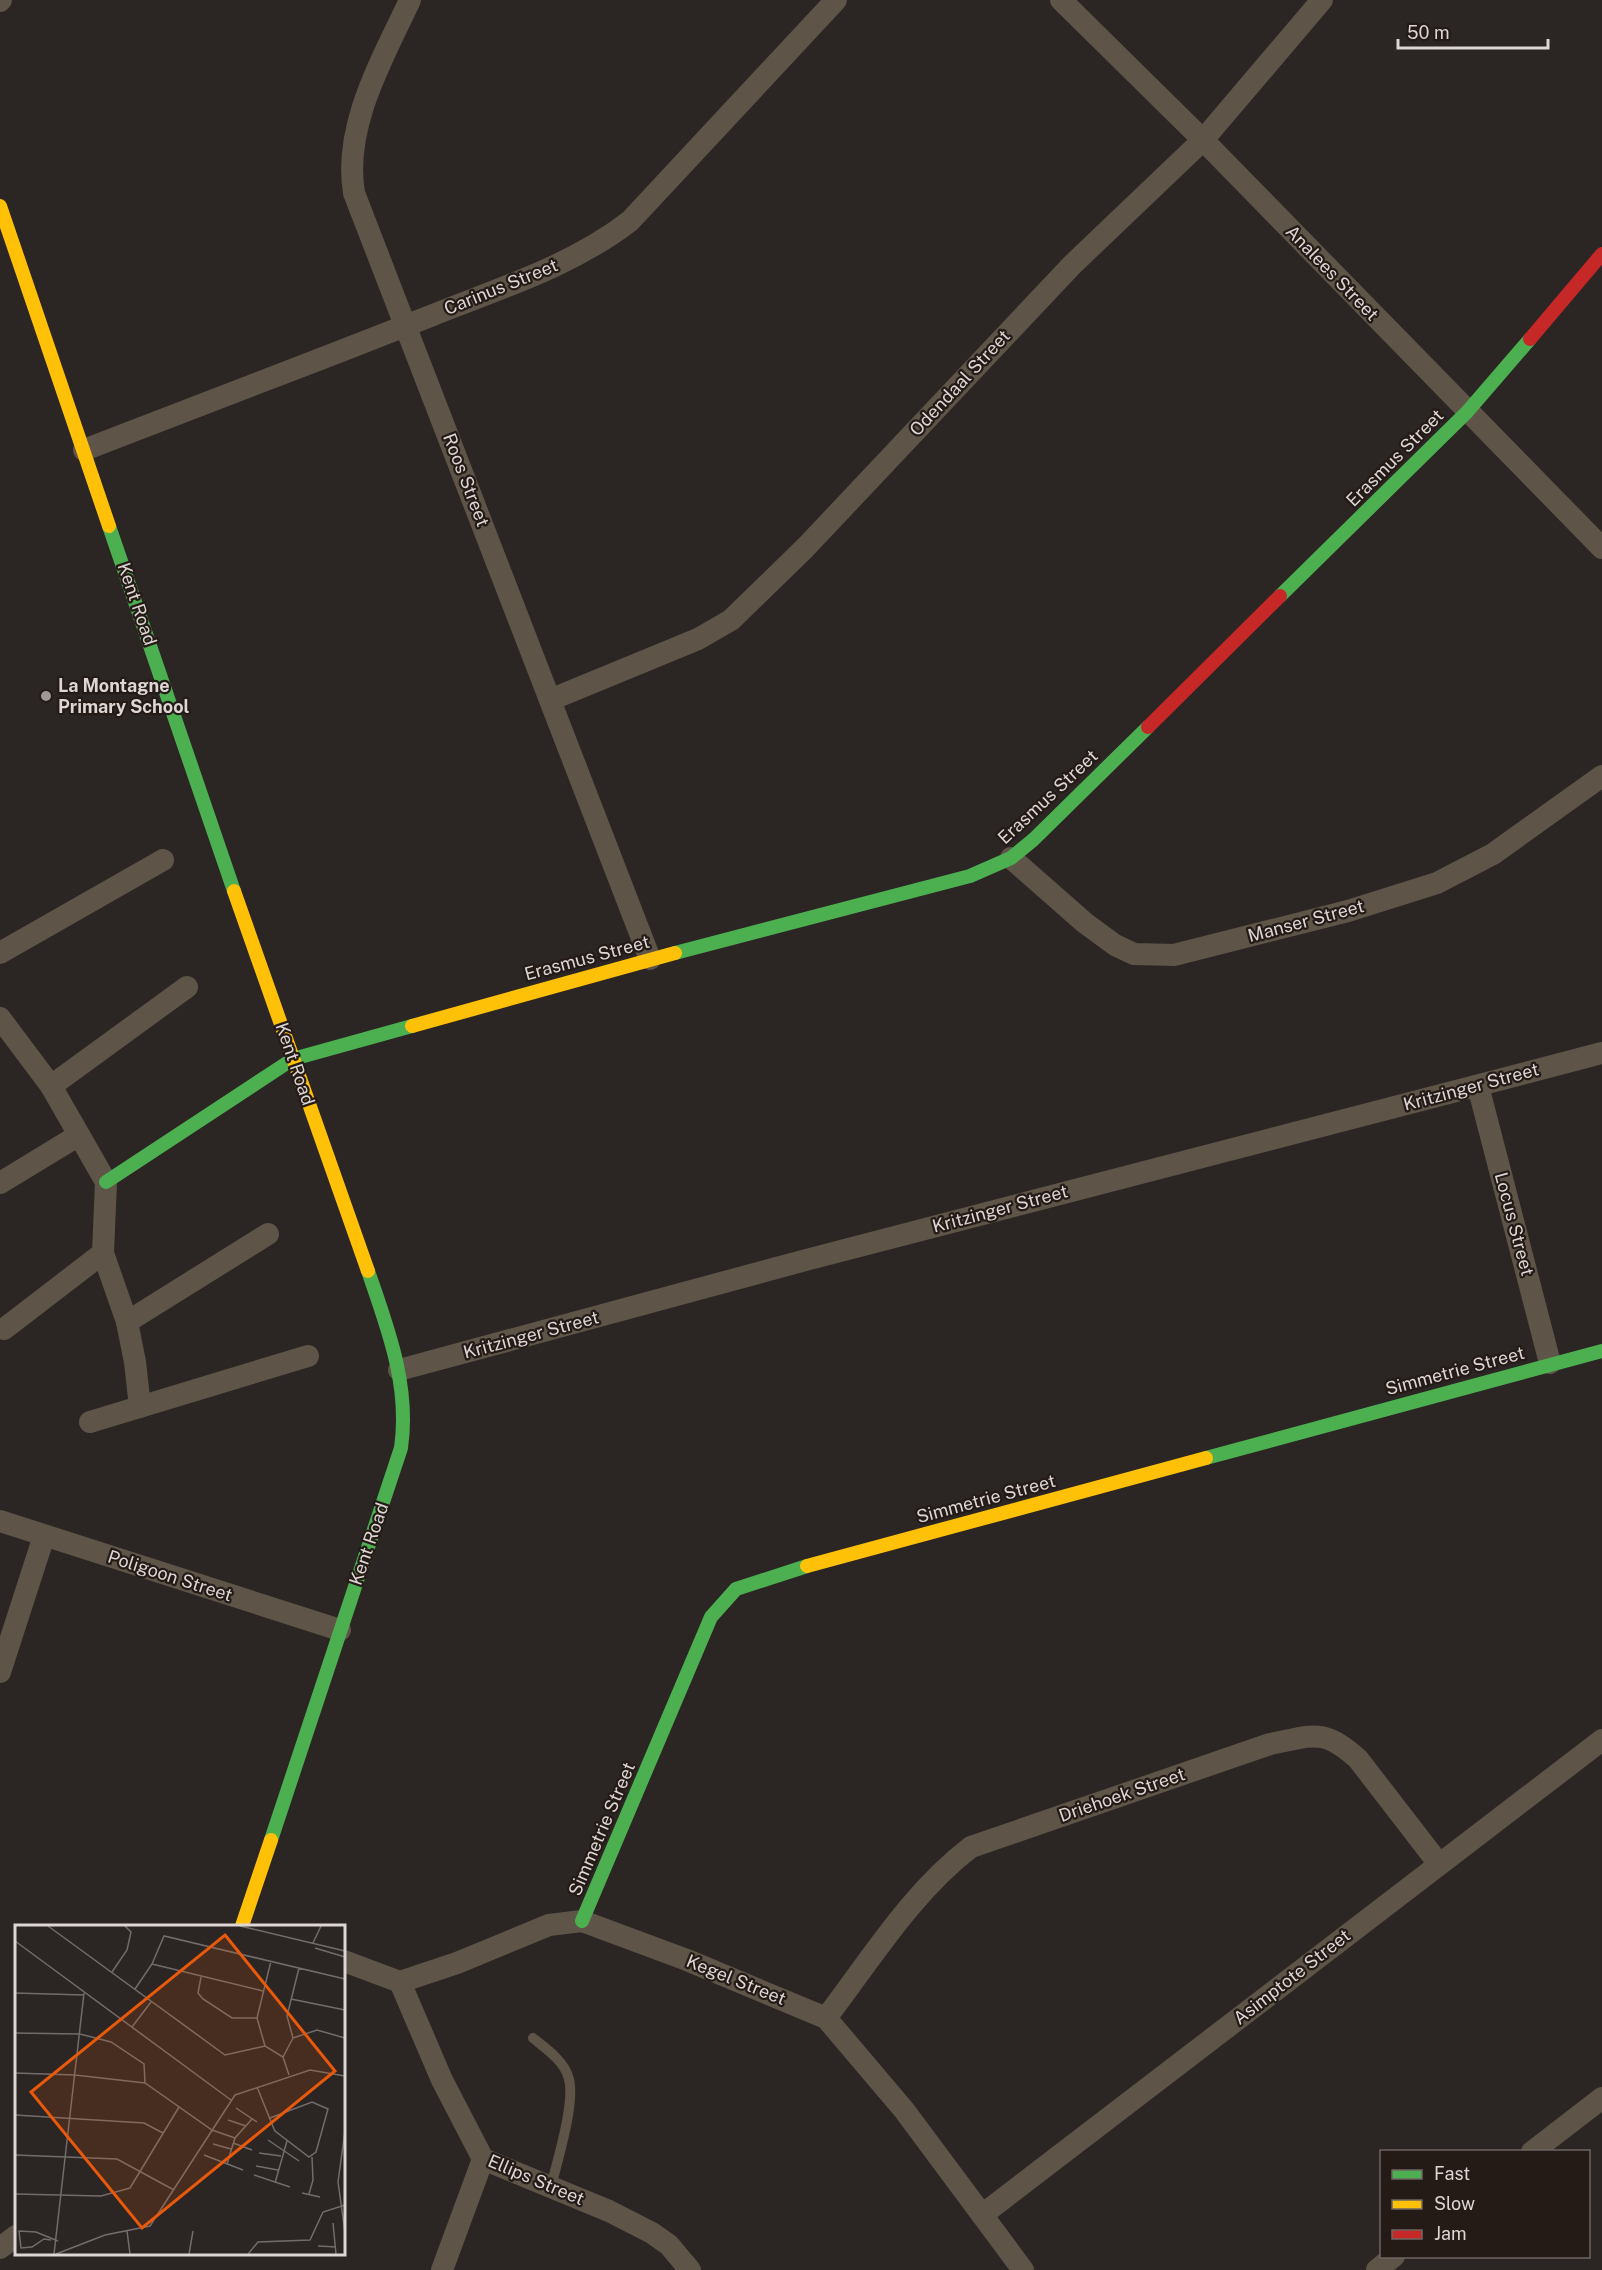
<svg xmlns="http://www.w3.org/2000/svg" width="1602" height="2270" font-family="'Public Sans',sans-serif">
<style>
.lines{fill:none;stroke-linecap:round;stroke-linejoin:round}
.lane{stroke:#5e5448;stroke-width:10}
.street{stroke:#5e5448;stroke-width:22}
.fast{stroke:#4caf50;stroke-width:14}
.slow{stroke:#ffc107;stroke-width:14}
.jam{stroke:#c62828;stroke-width:14}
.poi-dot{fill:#9f9896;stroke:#241b17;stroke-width:2}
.labels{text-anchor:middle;stroke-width:4.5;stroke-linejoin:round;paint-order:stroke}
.street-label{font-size:18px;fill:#ddd6d4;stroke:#241b17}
.poi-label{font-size:18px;font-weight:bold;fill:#ddd6d4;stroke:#241b17;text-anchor:start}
.inset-road{fill:none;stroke:#726c6a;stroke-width:1.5}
.view{fill:#e8590c;fill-opacity:0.15;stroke:#e8590c;stroke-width:3}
.inset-edge{fill:none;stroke:#ddd6d4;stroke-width:3}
</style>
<rect width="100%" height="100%" fill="#2b2524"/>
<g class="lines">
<path class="lane" d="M533 2038C545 2048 563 2060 568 2076 577 2099 557 2161 551 2187"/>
<g class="street">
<path d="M410 0C382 60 343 126 354 193L650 959"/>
<path d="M1061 0 1203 140 1602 548"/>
<path d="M0 1 1 0"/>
<path d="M84 450C200 405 317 361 433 315 500 288 572 266 630 221L836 0"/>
<path d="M550 700 698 639 731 620 805 548 1072 265 1203 140 1322 0"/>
<path d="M1011 858 1085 923 1115 945 1134 954 1174 955 1348 911 1437 883 1493 854 1602 776"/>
<path d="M0 953 163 860"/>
<path d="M0 1018 51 1086 106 1182 103 1253 127 1322 135 1362 140 1407"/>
<path d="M51 1086 187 987"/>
<path d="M1478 1086 1550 1363"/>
<path d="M0 1183 79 1135"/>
<path d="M127 1322 268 1234"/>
<path d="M4 1329 103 1253"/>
<path d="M399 1370 806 1260 1602 1053"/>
<path d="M90 1422 308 1356"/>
<path d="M0 1521 340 1630"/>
<path d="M0 1672 44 1536"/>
<path d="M344 1961 400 1982 457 1963 549 1925 582 1921 687 1960 826 2018 904 2110 1023 2270"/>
<path d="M400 1982 442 2080 483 2159 609 2211 652 2233 669 2245 690 2270"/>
<path d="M826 2018C871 1959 912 1892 971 1847L1270 1744C1313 1736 1323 1727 1358 1759L1439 1864"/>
<path d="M1532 2152 1602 2098"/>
<path d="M982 2215 1602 1740"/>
<path d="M0 2248 16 2236"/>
<path d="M442 2270 483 2159"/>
<path d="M1377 2270 1394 2256"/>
</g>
<g class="fast">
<path d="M109 526 234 891"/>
<path d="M1280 596 1467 412 1530 339"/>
<path d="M675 953 970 876 1011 858 1033 840 1148 727"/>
<path d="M106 1182 293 1059 412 1026"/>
<path d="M1206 1458 1602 1351"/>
<path d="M271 1840 401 1448C410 1386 388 1329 368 1271"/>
<path d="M582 1921 711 1617 736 1589 807 1566"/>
</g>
<g class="slow">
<path d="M0 206 109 526"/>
<path d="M234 891 368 1271"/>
<path d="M412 1026 675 953"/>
<path d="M807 1566 1206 1458"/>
<path d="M242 1926 271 1840"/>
</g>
<g class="jam">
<path d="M1530 339 1602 254"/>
<path d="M1148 727 1280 596"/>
</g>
</g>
<circle class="poi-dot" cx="46" cy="696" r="6"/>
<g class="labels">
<g class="street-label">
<text transform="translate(1332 273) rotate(46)" y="6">Analees Street</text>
<text transform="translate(501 287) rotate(-22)" y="6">Carinus Street</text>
<text transform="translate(960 383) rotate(-47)" y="6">Odendaal Street</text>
<text transform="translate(1395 458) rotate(-45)" y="6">Erasmus Street</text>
<text transform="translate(466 480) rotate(69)" y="6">Roos Street</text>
<text transform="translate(137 604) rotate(71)" y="6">Kent Road</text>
<text transform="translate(1048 797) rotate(-43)" y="6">Erasmus Street</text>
<text transform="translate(1306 921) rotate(-15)" y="6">Manser Street</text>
<text transform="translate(587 958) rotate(-15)" y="6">Erasmus Street</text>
<text transform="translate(295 1064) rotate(71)" y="6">Kent Road</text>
<text transform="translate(1471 1087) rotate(-15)" y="6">Kritzinger Street</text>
<text transform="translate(1000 1209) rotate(-15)" y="6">Kritzinger Street</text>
<text transform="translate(1514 1224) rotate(75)" y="6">Locus Street</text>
<text transform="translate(531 1335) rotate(-15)" y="6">Kritzinger Street</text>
<text transform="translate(1455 1371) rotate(-15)" y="6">Simmetrie Street</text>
<text transform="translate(986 1499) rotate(-15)" y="6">Simmetrie Street</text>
<text transform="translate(369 1544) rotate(-71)" y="6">Kent Road</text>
<text transform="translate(170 1576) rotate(18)" y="6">Poligoon Street</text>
<text transform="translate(1122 1795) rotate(-19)" y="6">Driehoek Street</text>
<text transform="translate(602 1829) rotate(-67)" y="6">Simmetrie Street</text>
<text transform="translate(1292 1977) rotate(-38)" y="6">Asimptote Street</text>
<text transform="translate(736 1980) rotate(22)" y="6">Kegel Street</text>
<text transform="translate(536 2180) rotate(23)" y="6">Ellips Street</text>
</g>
<g class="poi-label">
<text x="58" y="692">La Montagne<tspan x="58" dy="21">Primary School</tspan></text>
</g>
</g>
<g transform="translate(15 1925)">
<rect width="330" height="330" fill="#2b2524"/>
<path class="inset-road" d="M33 1 210 130 250 121M225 1 330 26M0 16 216 175M298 18 306 1M300 23 330 32M256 36 242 93 250 121 268 132 274 150M137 39 248 66M97 47 112 25 116 7 110 1M186 52 183 68 188 74 217 93H242M120 64 137 39 149 11 330 54M0 68 69 70M276 74 330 85M117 102 136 77M0 108 65 109 96 117 129 139 130 158M278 113 302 105 330 113M268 132 278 113 272 91 284 43M0 148 60 150 130 158 197 205 220 213M242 162 259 204 260 206 294 232 301 227 313 184 297 177 255 193M221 183 242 197M0 190 129 198 148 208M213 195 231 201M330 206 323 257 330 307M253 215 284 236M218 218 237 225M198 219 216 224M244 228 266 231M0 230 102 234 159 265M189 230 228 245M212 239 220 213 237 194M241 241 263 245M330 243V263M239 250 275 262M260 258 272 216M287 268 305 272M0 269 86 271 115 263 164 182M294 269 298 255 297 232M318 298 321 329M112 306 115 329M36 315 29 314 17 322 6 323 4 306 21 307 43 316M303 321 321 322M39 329 69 68M41 329 90 310 135 301 220 170 295 145 330 151M174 329 178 306M233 329 243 317 295 315 308 287 330 280"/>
<path class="view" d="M210 10 320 146 127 303 16 167Z"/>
<rect width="330" height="330" class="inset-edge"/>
</g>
<rect x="1380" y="2150" width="210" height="108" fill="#241b17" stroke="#6e6663" stroke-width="1.5"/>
<rect x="1392" y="2170" width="30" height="9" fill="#4caf50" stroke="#6e6663" stroke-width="1.5"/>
<text x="1434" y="2180" font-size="18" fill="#ddd6d4">Fast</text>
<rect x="1392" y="2200" width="30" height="9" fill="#ffc107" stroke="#6e6663" stroke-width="1.5"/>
<text x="1434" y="2210" font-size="18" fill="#ddd6d4">Slow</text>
<rect x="1392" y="2230" width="30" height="9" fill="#c62828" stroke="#6e6663" stroke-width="1.5"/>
<text x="1434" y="2240" font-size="18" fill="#ddd6d4">Jam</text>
<path d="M1398 39v9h150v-9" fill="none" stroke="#ddd6d4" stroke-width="3"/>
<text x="1407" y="39" font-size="18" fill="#ddd6d4" stroke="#241b17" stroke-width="4.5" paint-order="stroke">50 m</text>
</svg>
